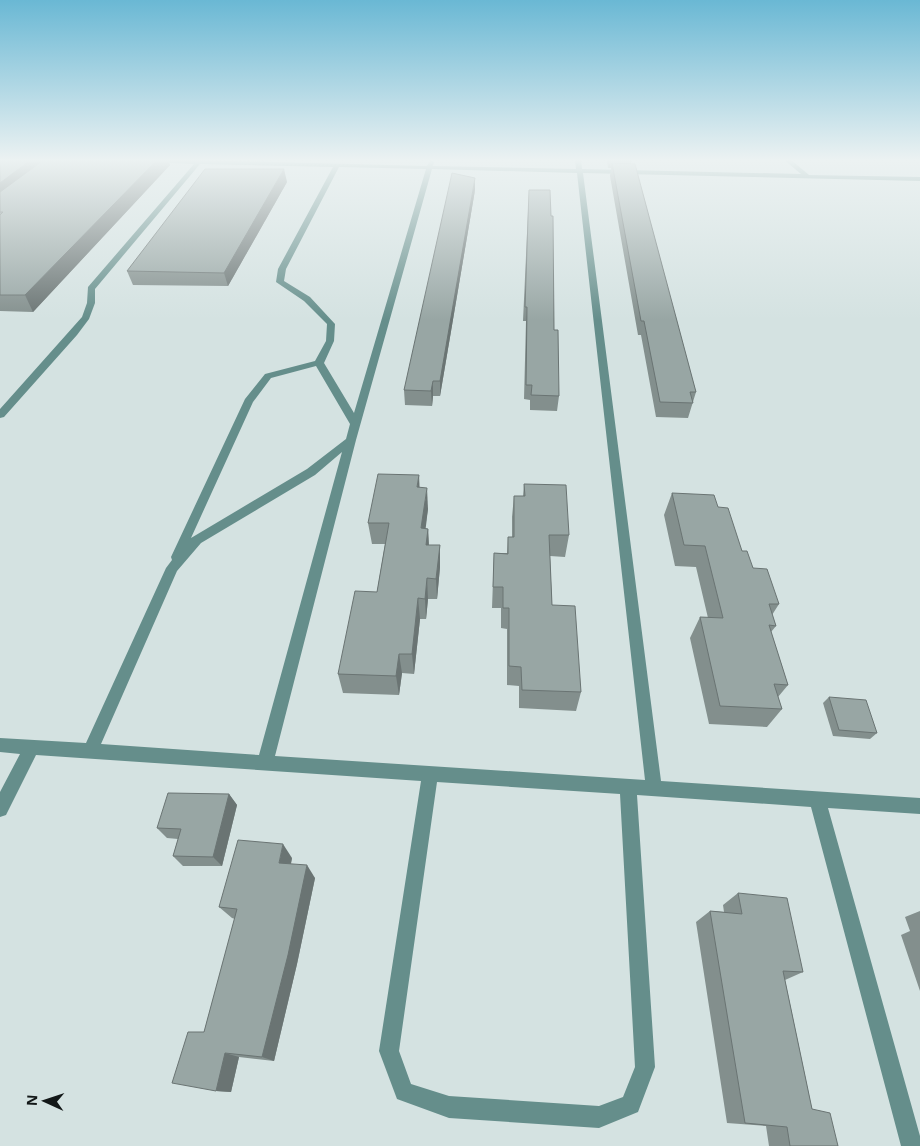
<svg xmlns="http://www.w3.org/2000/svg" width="920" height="1146" font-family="'Noto Sans',sans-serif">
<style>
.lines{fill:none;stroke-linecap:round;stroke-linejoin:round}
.street{fill:#658e8b;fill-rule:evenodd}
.wall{fill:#838f8d}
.shaded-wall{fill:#6a7473}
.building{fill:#98a6a4;stroke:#6a7473}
</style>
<rect width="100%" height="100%" fill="#d4e2e1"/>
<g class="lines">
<path class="street" d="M153 159 427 166 431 160 434 162 433 166 576 169 575 159H581L582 169 801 174 783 159H790L809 175 920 177V181L583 173 661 781 920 798V814L828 808 920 1136V1146H901L811 807 637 795 655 1067 638 1112 599 1128 449 1118 397 1099 379 1051 421 781 36 755 6 815 0 817V792L20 754 0 752V738L86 743 166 568 172 560 171 557 245 399 265 374 315 361 326 341 327 324 304 301 276 282 278 269 333 167 200 164 95 289V303L89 319 77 335 4 417 0 418V409L82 317 87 303 88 287 194 164 151 162ZM339 167 426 169 354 413 324 363 334 341 335 324 310 297 284 281 286 269ZM432 169 577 173 645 780 275 756 356 440ZM316 366 350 424 346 439 307 469 191 538 253 402 271 378ZM342 452 259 755 101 744 177 571 201 543 315 475ZM437 782 620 794 635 1067 623 1097 599 1106 449 1096 411 1084 399 1051Z"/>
</g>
<g class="wall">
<path d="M0 159H168L170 165 33 312 0 311Z"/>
<path d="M599 159H632L631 164 696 392 688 418 656 417 641 335H638L610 176 611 168H608L607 160Z"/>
<path d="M287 182 228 286 133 285 127 271Z"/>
<path d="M475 190 440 396H433L432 406 405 405 404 390Z"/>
<path d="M529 190 554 330 559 396 557 411 530 410V400L524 399 526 321H523Z"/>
<path d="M524 484 569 535 565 557 550 556 552 605 581 692 576 711 519 708V686L507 685V629L501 628V608H492L494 553H507L508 537H512V517L514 496H523Z"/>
<path d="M419 488 428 509 425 528 428 529 429 545H440V567L437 599H428L426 619H420L414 674 402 673 399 695 343 693 338 674 377 592 385 544H372L368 523Z"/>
<path d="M672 493 718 507 742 551 753 568 779 604 772 615 776 626 771 632 788 685 778 697 782 709 767 727 709 724 690 638 700 617 708 618 696 567 675 566 664 515Z"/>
<path d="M829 697 877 733 870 739 833 736 823 703Z"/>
<path d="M229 794 237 805 222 866H183L173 856 178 839 167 838 157 828Z"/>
<path d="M292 858 291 864 315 878 297 964 274 1061 239 1057 231 1092 216 1091 204 1032 235 919 232 918 219 907Z"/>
<path d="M738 893 803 972 785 980 812 1109 838 1146H769L766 1126 727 1123 696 922 710 911 724 912 723 905Z"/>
<path d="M920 911V991L901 935 910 931 905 917Z"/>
</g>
<g class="shaded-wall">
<path d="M32 159H56L0 204V183Z"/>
<path d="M158 159H168L170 165 33 312 25 295Z"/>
<path d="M284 169 287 182 228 286 224 273Z"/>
<path d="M475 178V190L440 396V381Z"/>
<path d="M433 381V396L432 406 431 391Z"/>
<path d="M419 475 420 497 417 487Z"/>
<path d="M427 488 428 509 423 550 421 528Z"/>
<path d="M428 529 429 550 426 545Z"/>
<path d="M440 545V567L437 599 436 579Z"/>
<path d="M427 578 428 599 426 619 425 599Z"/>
<path d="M418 598 420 619 414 674 412 654Z"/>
<path d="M399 654 402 673 399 695 396 676Z"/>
<path d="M229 794 237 805 222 866 213 857Z"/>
<path d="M283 844 292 858 288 876 279 863Z"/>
<path d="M307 865 315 878 297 964 274 1061 262 1057Z"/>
<path d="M225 1053 239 1057 231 1092 216 1091Z"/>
</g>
<g class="building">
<path d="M0 159H32L0 183Z"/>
<path d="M45 159H158L25 295H0V215L3 212H0V192Z"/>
<path d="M612 163 635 164 696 392H690L693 403 660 402 644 321H641Z"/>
<path d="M205 169H284L224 273 127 271Z"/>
<path d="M452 173 475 178 440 381H433L431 391 404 390Z"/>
<path d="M529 190H550L551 216H553L554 330H558L559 396 531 395 532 385H526L527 307H525Z"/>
<path d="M378 474 419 475 417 487 427 488 421 528 428 529 426 545H440L436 579 427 578 425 599 418 598 412 654H399L396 676 338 674 355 591 377 592 389 523H368Z"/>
<path d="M524 484 566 485 569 535H549L552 605 575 606 581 692 522 690 521 667 509 666V608H503V587H493L494 553 508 554V537H514V496H525Z"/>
<path d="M672 493 714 495 718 507 728 508 742 551H747L753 568 767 569 779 604H769L776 626 769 625 788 685 774 684 782 709 720 706 700 617 723 618 705 546 684 545Z"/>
<path d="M829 697 866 700 877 733 839 730Z"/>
<path d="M168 793 229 794 213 857 173 856 181 829 157 828Z"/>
<path d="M238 840 283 844 279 863 307 865 288 955 262 1057 225 1053 216 1091 172 1083 188 1032H204L237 909 219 907Z"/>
<path d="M738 893 787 898 803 972 783 971 812 1109 830 1113 838 1146H790L787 1127 745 1123 710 911 742 914Z"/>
</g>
<linearGradient id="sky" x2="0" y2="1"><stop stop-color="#6ab8d4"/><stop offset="0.5" stop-color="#ecf2f2"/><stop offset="1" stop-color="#ecf2f2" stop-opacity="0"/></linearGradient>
<rect width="920" height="320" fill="url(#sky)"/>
<g transform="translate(45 1101) rotate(273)" stroke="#d4e2e1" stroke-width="4" paint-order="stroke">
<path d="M0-4L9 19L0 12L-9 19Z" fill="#131818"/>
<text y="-8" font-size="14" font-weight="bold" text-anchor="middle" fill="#131818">N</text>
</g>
</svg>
